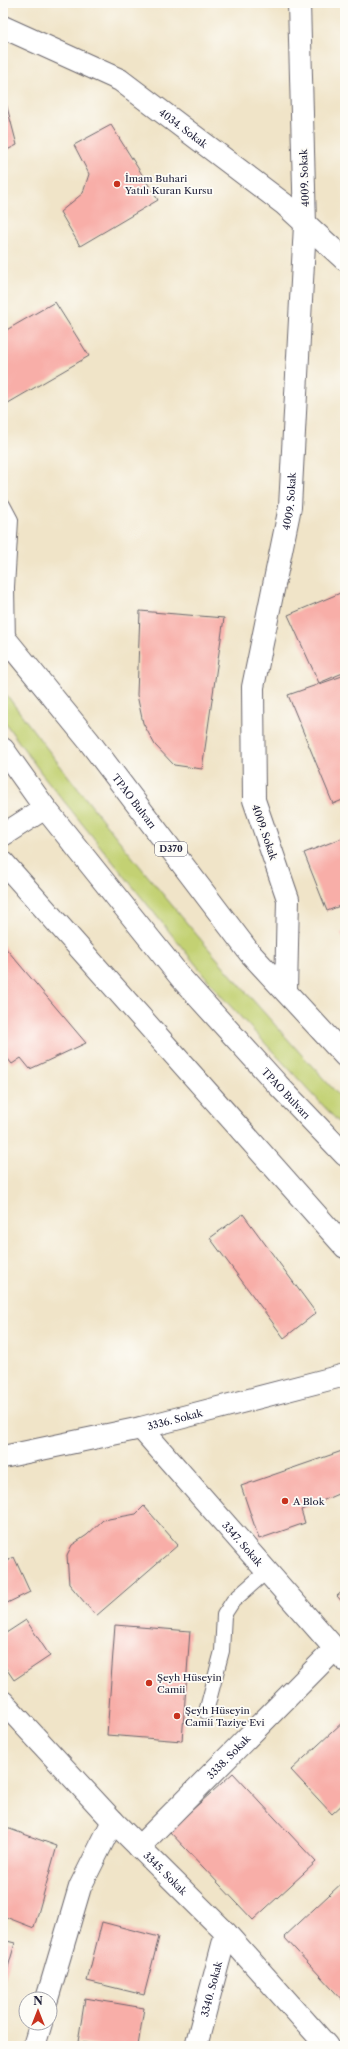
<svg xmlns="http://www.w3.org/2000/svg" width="348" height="2049" font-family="'Libre Caslon Text',serif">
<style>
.green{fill:#c3d173;stroke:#727a57}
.building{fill:#f8aea8}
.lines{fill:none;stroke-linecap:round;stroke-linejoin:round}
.service-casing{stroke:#6a666c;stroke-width:16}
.minor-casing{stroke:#6a666c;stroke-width:24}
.trunk-casing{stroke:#6a666c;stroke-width:24}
.service{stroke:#fff;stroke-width:14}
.minor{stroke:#fff;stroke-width:22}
.trunk{stroke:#fff;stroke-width:22}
.poi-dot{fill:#c8321e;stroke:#fdfcf7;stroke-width:1.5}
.labels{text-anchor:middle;stroke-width:3.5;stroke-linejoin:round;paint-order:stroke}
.shield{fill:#fdfcf7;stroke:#646373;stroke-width:1}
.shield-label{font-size:9px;font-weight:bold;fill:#22223b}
.street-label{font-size:10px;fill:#22223b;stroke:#fdfcf7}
.poi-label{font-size:10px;fill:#22223b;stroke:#fdfcf7;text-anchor:start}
</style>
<rect width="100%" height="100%" fill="#fdfcf7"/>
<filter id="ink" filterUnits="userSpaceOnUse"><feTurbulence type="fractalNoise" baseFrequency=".025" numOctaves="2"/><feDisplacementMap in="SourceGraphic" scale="8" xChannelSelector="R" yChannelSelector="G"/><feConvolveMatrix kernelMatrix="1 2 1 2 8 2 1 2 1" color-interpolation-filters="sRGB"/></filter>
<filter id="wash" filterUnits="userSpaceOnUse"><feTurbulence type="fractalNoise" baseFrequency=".012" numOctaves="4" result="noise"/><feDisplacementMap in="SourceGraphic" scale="16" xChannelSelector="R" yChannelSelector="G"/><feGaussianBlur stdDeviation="0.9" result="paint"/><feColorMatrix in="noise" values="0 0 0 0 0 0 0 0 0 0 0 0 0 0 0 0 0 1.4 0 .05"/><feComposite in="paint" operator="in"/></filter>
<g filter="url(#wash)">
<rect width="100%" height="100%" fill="#f0e4c8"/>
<path class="green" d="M3 690C109 833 224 972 345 1102V1129L222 997 42 774 3 720Z"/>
<g id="blocks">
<g class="building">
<path d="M3 92 17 145 3 152Z"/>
<path d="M111 125 158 200 80 246 60 212 83 193 89 174 74 145Z"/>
<path d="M3 240 7 246 3 248Z"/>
<path d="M55 302 89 356 3 406V332Z"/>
<path d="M345 591V672L319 683 288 615Z"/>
<path d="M140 611 224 618 202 769 174 765 155 745 143 723 137 695Z"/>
<path d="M345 675V799L333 804 288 695Z"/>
<path d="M345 837V904L327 911 304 853Z"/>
<path d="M345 932V943L341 933Z"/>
<path d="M3 945 86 1043 30 1069 21 1058 12 1064 3 1053Z"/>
<path d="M243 1214 316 1313 284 1338 210 1238Z"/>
<path d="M345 1450V1491L301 1510 305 1523 259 1539 241 1486Z"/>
<path d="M144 1506 178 1545 96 1616 69 1584 67 1555 72 1545 87 1535 103 1520 136 1514Z"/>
<path d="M14 1557 30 1592 3 1605V1563Z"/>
<path d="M345 1589V1605L337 1596Z"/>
<path d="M26 1620 50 1656 14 1680 3 1664V1635Z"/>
<path d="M115 1625 190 1631 182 1741 107 1735Z"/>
<path d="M345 1720V1802L332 1814 291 1770Z"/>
<path d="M233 1773 316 1862 253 1920 169 1831Z"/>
<path d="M7 1828 57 1846 34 1928 3 1916V1831Z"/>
<path d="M345 1880V2003L284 1937Z"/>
<path d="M102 1922 159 1937 144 1995 87 1981Z"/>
<path d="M3 1940 15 1943 3 1985Z"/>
<path d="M85 1998 144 2008 138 2046H105L78 2042Z"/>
</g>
</g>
</g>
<g filter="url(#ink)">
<use href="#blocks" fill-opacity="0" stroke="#6a666c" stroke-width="1"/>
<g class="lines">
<defs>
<g id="service">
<path d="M3 505 11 520 7 587 8 643"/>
<path d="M206 1712 222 1651 224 1615 233 1601 266 1572"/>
</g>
<g id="minor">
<path id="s1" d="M3 27 120 80 284 204 345 260"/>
<path d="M3 835 45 808"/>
<path d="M3 862 345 1247"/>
<path id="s2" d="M286 991 288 899 254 800 253 687 290 507 305 225 299 3"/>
<path id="s3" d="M141 1428 345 1660"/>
<path id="s4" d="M3 1457 141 1428 345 1375"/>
<path id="s5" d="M3 1702 113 1821 226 1933 327 2046"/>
<path id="s6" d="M139 1847 335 1649"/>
<path d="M47 1999 80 1887 113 1821"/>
<path d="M34 2046 41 2023"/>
<path id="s7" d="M196 2046 226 1933"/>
</g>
<g id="trunk">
<path id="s8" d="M3 636 88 740 249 952 345 1056"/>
<path id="s9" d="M3 749 45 808 182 979 278 1085 345 1155"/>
</g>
</defs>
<use href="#service" class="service-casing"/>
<use href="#minor" class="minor-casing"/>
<use href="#trunk" class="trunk-casing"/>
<use href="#service" class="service"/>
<use href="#minor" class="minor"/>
<use href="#trunk" class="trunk"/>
</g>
</g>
<g class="poi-dot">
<circle cx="117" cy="184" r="4"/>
<circle cx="285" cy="1501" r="4"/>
<circle cx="149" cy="1683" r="4"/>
<circle cx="177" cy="1716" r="4"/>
</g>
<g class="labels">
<rect class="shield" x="155" y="842" width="32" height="14" rx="3"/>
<g class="shield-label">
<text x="171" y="852">D370</text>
</g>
<g class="street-label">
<text dy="4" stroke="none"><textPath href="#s1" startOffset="208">4034. Sokak</textPath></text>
<text transform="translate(304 178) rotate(-92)" y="4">4009. Sokak</text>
<text dy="4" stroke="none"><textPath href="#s2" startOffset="499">4009. Sokak</textPath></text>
<text dy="4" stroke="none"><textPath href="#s8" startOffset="211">TPAO Bulvarı</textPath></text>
<text transform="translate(265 832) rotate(71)" y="4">4009. Sokak</text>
<text dy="4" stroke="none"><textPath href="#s9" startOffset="446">TPAO Bulvarı</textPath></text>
<text dy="4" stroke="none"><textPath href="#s4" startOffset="176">3336. Sokak</textPath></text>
<text dy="4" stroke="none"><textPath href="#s3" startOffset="154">3347. Sokak</textPath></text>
<text dy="4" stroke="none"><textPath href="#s6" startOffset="127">3338. Sokak</textPath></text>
<text dy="4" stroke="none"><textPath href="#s5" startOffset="236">3345. Sokak</textPath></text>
<text dy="4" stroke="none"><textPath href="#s7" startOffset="59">3340. Sokak</textPath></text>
</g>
<g class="poi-label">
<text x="125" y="182">İmam Buhari<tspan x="125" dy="12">Yatılı Kuran Kursu</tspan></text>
<text x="293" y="1505">A Blok</text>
<text x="157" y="1681">Şeyh Hüseyin<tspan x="157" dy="12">Camii</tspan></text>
<text x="185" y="1714">Şeyh Hüseyin<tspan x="185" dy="12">Camii Taziye Evi</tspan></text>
</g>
</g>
<rect width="348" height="2049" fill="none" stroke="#fdfcf7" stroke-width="16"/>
<g transform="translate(38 2011)"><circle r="19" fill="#fdfcf7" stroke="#a5a5ac"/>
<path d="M0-3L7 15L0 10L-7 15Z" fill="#c8321e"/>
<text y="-6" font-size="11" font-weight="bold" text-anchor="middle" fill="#22223b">N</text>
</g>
</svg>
